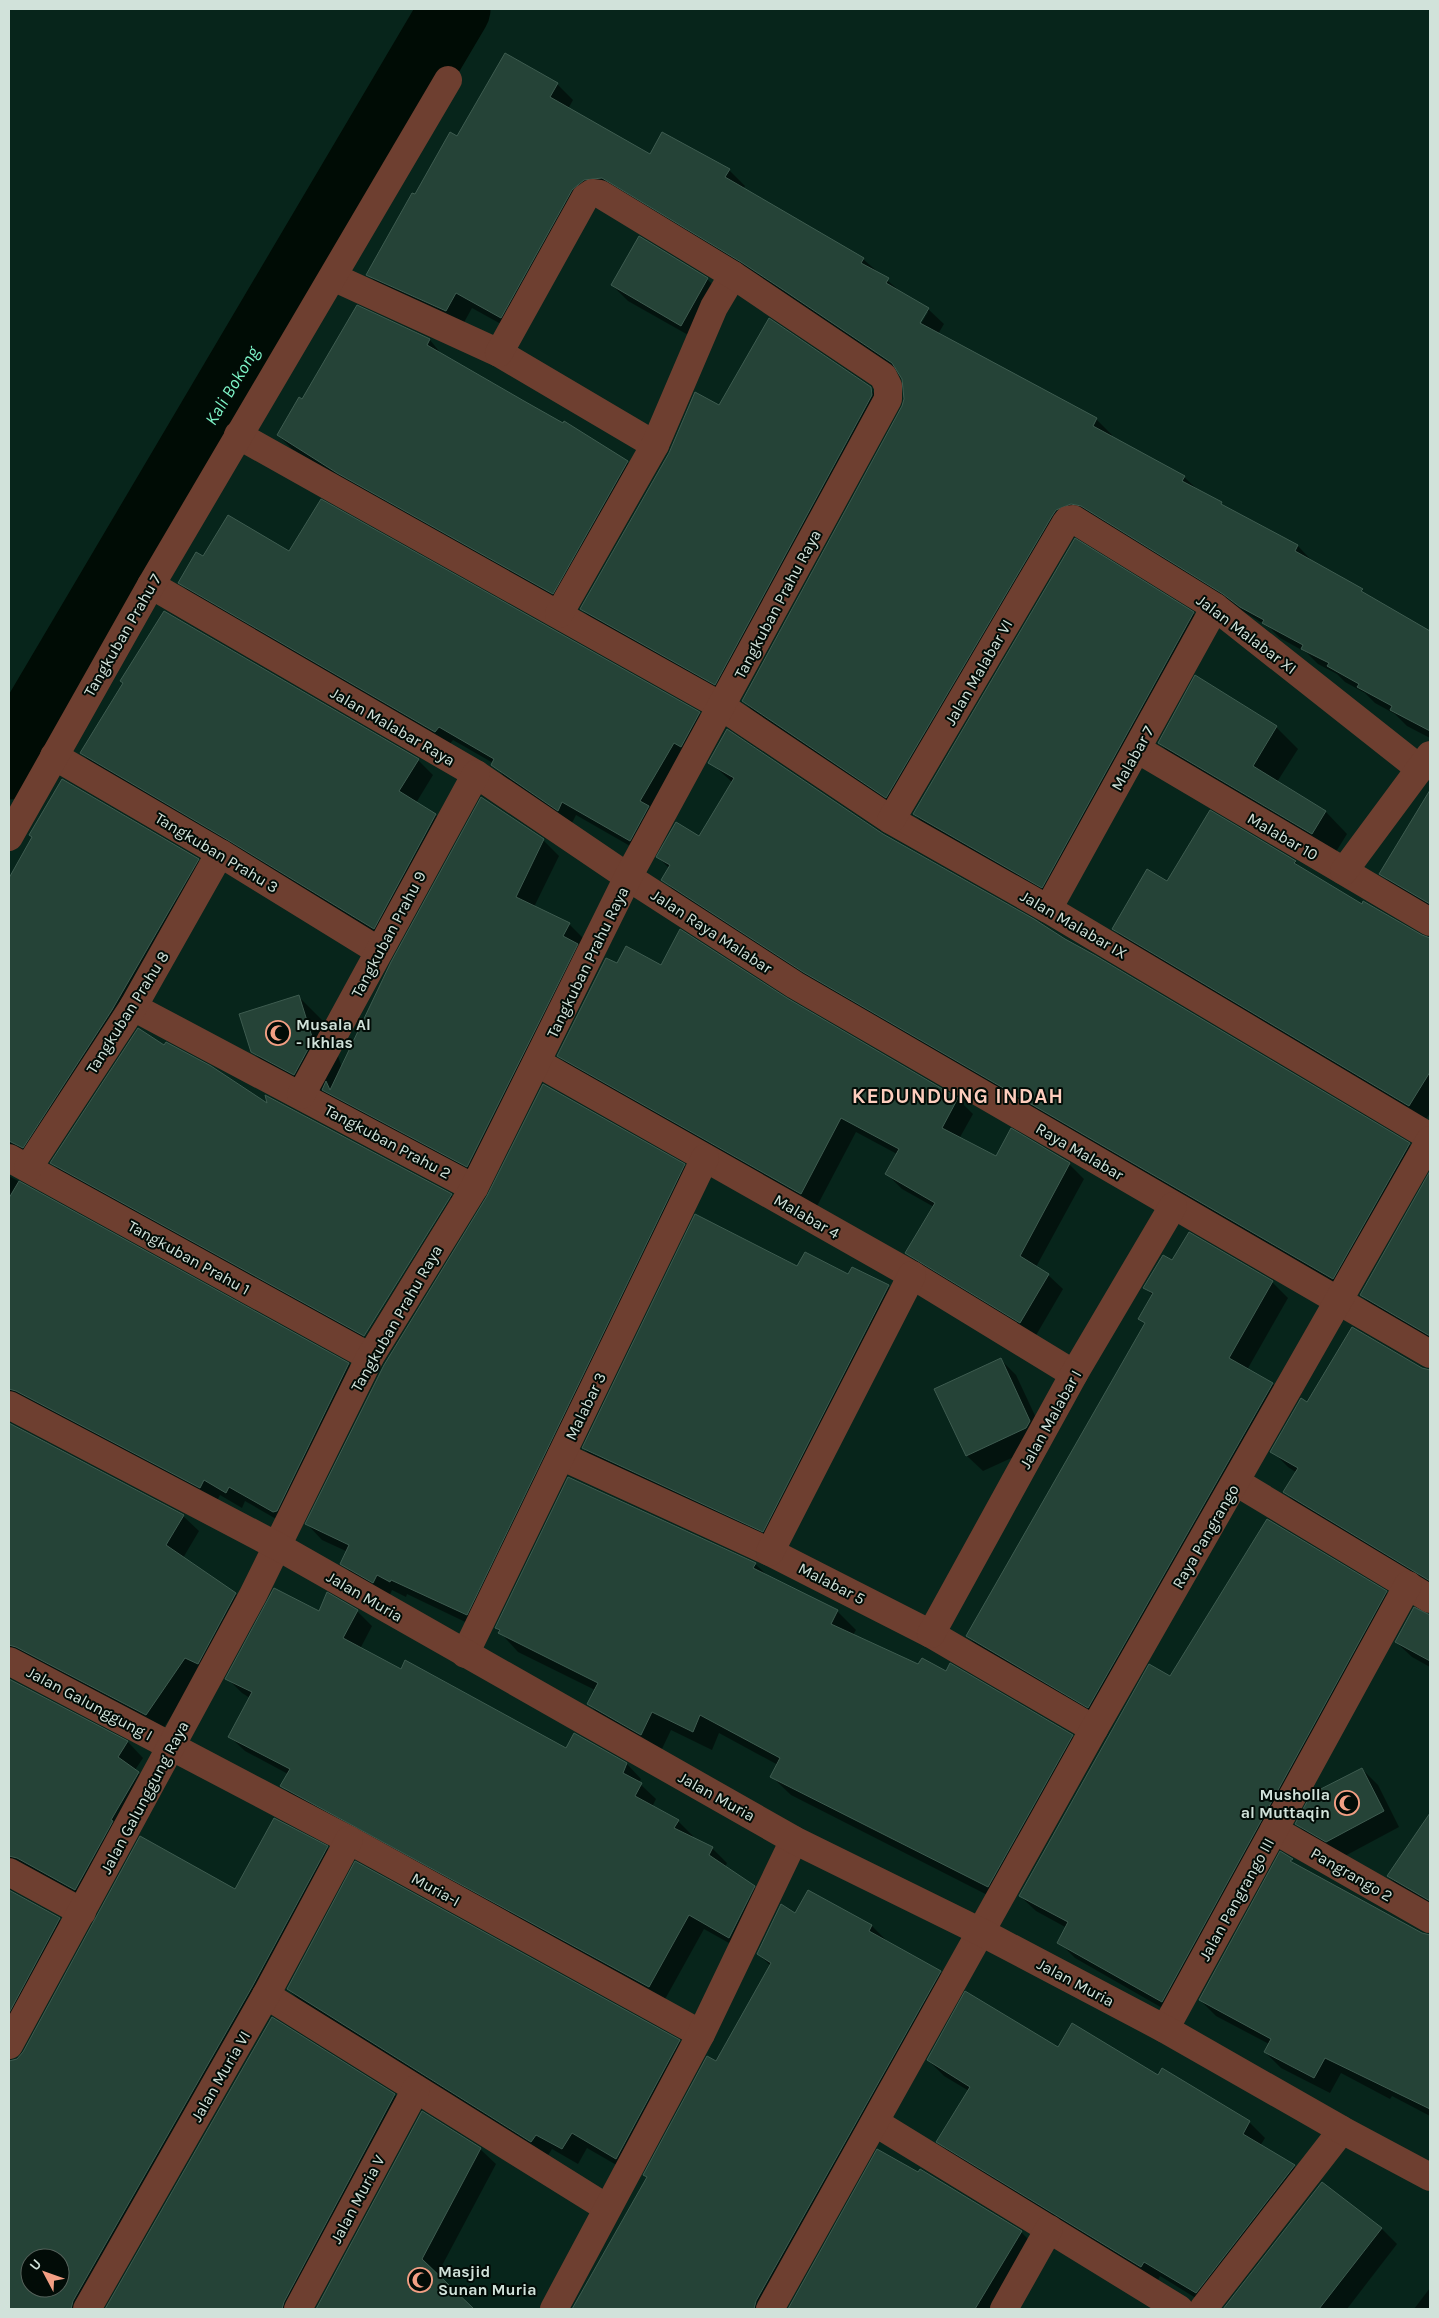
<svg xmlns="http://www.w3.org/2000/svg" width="1439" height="2318" font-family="Karla,sans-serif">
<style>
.shadow{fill:#0007;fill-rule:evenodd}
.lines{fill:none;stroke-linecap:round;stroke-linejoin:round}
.river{stroke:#000c05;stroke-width:71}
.building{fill:#254337;stroke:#3e5c50;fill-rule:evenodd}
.minor{stroke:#6e3f30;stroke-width:28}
.tertiary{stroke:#6e3f30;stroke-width:28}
.labels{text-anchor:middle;stroke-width:4;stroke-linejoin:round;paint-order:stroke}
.street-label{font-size:16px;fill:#d1e2da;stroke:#020c07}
.poi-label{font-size:16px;font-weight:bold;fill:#d1e2da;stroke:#020c07;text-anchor:start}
.water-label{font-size:18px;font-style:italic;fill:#7df3c6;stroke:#020c07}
.district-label{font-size:21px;font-weight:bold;letter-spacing:1px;fill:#fdcdbd;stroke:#020c07}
</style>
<rect width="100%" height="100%" fill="#07251b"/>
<g class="shadow">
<path d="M557 84 573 100 568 109 650 156 729 170 745 186 743 189 863 259 903 294 928 309 944 324 938 334 1096 419 1112 435 1111 437 1184 477 1199 491 1227 509 1298 546 1313 562 1426 630 1430 634V738L1407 726 1395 714 1375 703 1365 693 1345 682 1337 674 1318 664 1307 653 1280 638 1270 628 1098 521 1072 526 902 813 759 717 743 701 903 407 905 399 903 379 899 372 758 277 600 195 517 333 472 308 462 326 383 290 368 274 415 196 458 138ZM925 312H928L918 329 916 328Z"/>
<path d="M639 238 707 279 723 295 697 340 628 301 612 285Z"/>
<path d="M358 307 430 340 443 356 627 462 642 476 567 607 353 487 292 449 278 435 302 400Z"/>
<path d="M769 320 872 391 886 405 730 698 596 623 581 609 720 407Z"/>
<path d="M1075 540 1193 613 1209 629 1058 902 929 829 914 814Z"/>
<path d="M290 553 699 713 713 727 644 854 576 815 572 823 506 779 493 763 453 740 449 745 193 596 179 582 204 558Z"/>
<path d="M1196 677 1276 727 1298 749 1277 782 1326 812 1347 834 1334 855 1181 765 1159 743Z"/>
<path d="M81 753 418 760 433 775 416 803 436 815 451 830 389 944 97 768Z"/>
<path d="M710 762 883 835 1095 957 1409 1144 1425 1160 1349 1294 820 987 678 895 663 879 669 868 658 857 700 838 733 783Z"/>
<path d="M1430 792V911L1397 890 1381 874Z"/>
<path d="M33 837 198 860 214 875 128 1026 10 1167 9 1175V881Z"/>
<path d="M543 840 559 856 534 907 569 924 585 940 483 1181 339 1105 329 1095 325 1104 283 1082 252 1051 298 996 328 1026 342 1068Z"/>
<path d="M1295 862 1303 870 1362 906 1422 937 1430 939V1113L1425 1121 1129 944 1113 929 1168 883Z"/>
<path d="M617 965 661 966 786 999 958 1099 973 1114 959 1139 996 1158 1069 1164 1084 1179 1036 1267 1048 1275 1063 1289 1035 1337 922 1268 907 1253 934 1207 902 1189 887 1174 897 1154 856 1132 816 1208 573 1070 558 1056Z"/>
<path d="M164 1047 269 1106 451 1195 466 1210 379 1350 363 1341 451 1198H448L361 1340 66 1177 52 1163Z"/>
<path d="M684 1165 700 1181 482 1630 407 1594 406 1597 392 1590 389 1597 358 1579 342 1564 348 1552 322 1540 307 1524Z"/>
<path d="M1430 1174V1342L1377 1311 1361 1295Z"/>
<path d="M9 1176 349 1364 364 1380 290 1527 245 1501 242 1508 220 1495 216 1503 9 1397Z"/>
<path d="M1172 1262 1272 1282 1288 1298 1247 1370 1273 1384 1288 1400 1104 1722 983 1652 967 1636 1145 1324 1140 1318 1153 1296 1145 1287Z"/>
<path d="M852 1268 888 1286 904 1302 779 1546 599 1464 583 1448 849 1276Z"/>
<path d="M1000 1359 1016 1375 1045 1437 1042 1444 983 1471 967 1456 936 1389Z"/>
<path d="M1422 1369 1430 1371V1585L1301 1508 1285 1492 1297 1473 1288 1467 1272 1451 1308 1404Z"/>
<path d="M10 1425 183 1516 199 1531 183 1558 236 1594 251 1609 201 1673 162 1730 11 1669 9 1678Z"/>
<path d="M755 1564 768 1576 837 1611 856 1630 853 1635 1072 1736 1091 1755 1007 1905 791 1795 772 1777 778 1765 719 1733 712 1750 671 1730 660 1753 607 1723 589 1704 595 1690 518 1652 496 1628Z"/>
<path d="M1386 1592 1402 1608 1178 2017 1075 1958 1059 1942 1067 1928 1036 1911 1020 1896 1171 1678Z"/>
<path d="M328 1594 357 1611 372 1626 360 1649 567 1749 574 1734 627 1764 641 1779 639 1783 656 1799 652 1807 678 1821 693 1836 692 1838 712 1848 727 1863 725 1867 754 1887 769 1902 745 1952 704 1929 664 2001 297 1801 282 1786 288 1774 245 1751 230 1737 250 1698 242 1693 227 1678 319 1612Z"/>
<path d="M1414 1609 1430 1616V1667L1412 1657 1396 1642Z"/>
<path d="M9 1679 128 1742 143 1758 135 1770 154 1789 91 1905 10 1881 9 1889Z"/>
<path d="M1362 1769 1378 1785 1399 1827 1343 1857 1312 1840 1297 1824Z"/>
<path d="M1430 1846V1908L1404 1892 1388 1876Z"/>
<path d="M327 1848 343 1863 93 2309H9V2091L20 2097 235 1890ZM30 2258H60V2288H30Z"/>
<path d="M1280 1853 1301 1868 1422 1934 1430 1936V2116L1392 2096 1390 2099 1341 2073 1330 2093 1281 2068 1265 2052 1269 2044 1216 2016 1200 2000Z"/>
<path d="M9 1890 59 1919 75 1935 9 2024Z"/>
<path d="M796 1915 872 1926 887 1941 940 1972 956 1987 776 2309H572L648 2178 645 2175 717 2063 771 1966 758 1954Z"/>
<path d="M288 1989 679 2041 695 2057 632 2174 587 2148 578 2164 552 2149 547 2157 304 2005Z"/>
<path d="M272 2019 395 2095 410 2111 304 2309H106Z"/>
<path d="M1058 2049 1159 2076 1162 2070 1249 2122 1265 2138 1260 2146 1294 2166 1309 2182 1212 2308 1160 2276 1157 2282 954 2157 938 2142 969 2091 944 2076 928 2060Z"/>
<path d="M422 2113 480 2149 496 2164 437 2275 472 2309H317Z"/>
<path d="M878 2150 1021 2232 1036 2247 1007 2309H789Z"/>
<path d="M1322 2183 1381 2228 1397 2244 1347 2309H1224Z"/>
<path d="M1430 2288V2309H1414Z"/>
</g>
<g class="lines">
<path class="river" d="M9 764 455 9"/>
</g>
<g class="building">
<path d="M505 53 558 83 550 97 650 154 662 132 730 169 725 177 864 258 861 263 889 278 886 283 929 308 920 323 1097 418 1093 426 1185 476 1182 481 1222 502 1221 504 1298 545 1295 551 1363 589 1361 591 1430 631V731L1390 710 1392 706 1357 687 1359 684 1327 666 1329 663 1301 649 1303 645 1262 623 1264 620 1240 607 1223 594 1081 506 1071 504 1056 510 1052 516 886 798 742 701 902 406 904 399 902 379 892 363 785 291 741 262 602 178 584 180 572 190 501 318 456 293 446 311 366 275 412 193 415 194 450 132 457 136Z"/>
<path d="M639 236 708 278 681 326 611 285Z"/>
<path d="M357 305 430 339 427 345 524 401 563 423 564 421 628 461 553 594 337 473 277 435 299 397 302 399Z"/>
<path d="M769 318 871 387 872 395 715 685 580 609 669 453 695 392 719 405Z"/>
<path d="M321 499 700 712 681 747 674 743 640 801 649 806 630 841 562 802 558 811 491 765 494 759 439 727 435 732 178 583 196 552 203 556 228 515 289 551Z"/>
<path d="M1075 538 1194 612 1042 888 913 814Z"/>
<path d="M164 611 419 759 399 791 436 814 374 929 228 840 80 753 123 683 120 681Z"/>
<path d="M1195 675 1277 726 1253 766 1326 811 1312 834 1158 743Z"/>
<path d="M727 729 883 834 1034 919 1065 939 1096 956 1410 1143 1333 1279 803 972 661 880 670 865 656 857 676 822 699 836 734 778 708 763Z"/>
<path d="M62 779 199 859 112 1010 23 1148 9 1141V878L32 837 29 835Z"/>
<path d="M1430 790V904L1379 874Z"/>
<path d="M481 797 544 839 516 897 570 923 563 936 578 944 467 1167 322 1090 326 1081 330 1090 391 962Z"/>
<path d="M1210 810 1296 861 1294 863 1362 904 1363 901 1422 935 1430 938V1072L1409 1106 1112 929 1147 869 1167 881Z"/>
<path d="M680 929 787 998 958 1098 942 1128 996 1156 1011 1128 1070 1163 1020 1256 1049 1274 1020 1323 905 1253 935 1203 885 1174 899 1149 841 1118 801 1194 557 1056 606 958 617 963 626 946 661 965Z"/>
<path d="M299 995 313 1040 294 1075 251 1052 239 1014Z"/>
<path d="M138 1028 164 1045 166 1042 211 1066 267 1103 265 1095 452 1194 364 1336 50 1163Z"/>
<path d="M543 1084 685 1164 467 1615 391 1580 390 1582 377 1575 373 1583 340 1564 349 1545 305 1524 384 1365 487 1196Z"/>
<path d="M1430 1171V1336L1360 1295Z"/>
<path d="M19 1181 349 1363 277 1511 273 1512 229 1487 226 1493 204 1480 200 1488 16 1391 9 1389V1198Z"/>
<path d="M695 1214 797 1266 805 1252 848 1274 852 1267 889 1285 763 1532 582 1448Z"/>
<path d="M1189 1232 1273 1281 1229 1358 1273 1383 1088 1708 966 1636 1145 1323 1138 1319 1153 1293 1143 1288 1163 1255 1172 1260Z"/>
<path d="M1352 1327 1422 1368 1430 1370V1581L1283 1492 1298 1468 1270 1452 1301 1398 1307 1402Z"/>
<path d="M1001 1358 1030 1421 1026 1428 966 1456 934 1389Z"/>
<path d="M9 1423 184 1515 166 1545 236 1593 198 1664 185 1658 146 1715 16 1647 9 1645Z"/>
<path d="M568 1477 756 1563 753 1568 838 1610 831 1624 918 1664 922 1658 946 1671 950 1663 1073 1735 988 1887 770 1777 780 1758 700 1715 693 1732 652 1712 641 1735 587 1704 598 1683 498 1633 500 1630 495 1628Z"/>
<path d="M1267 1519 1387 1591 1162 2002 1057 1943 1068 1922 1019 1896 1149 1664 1170 1676Z"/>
<path d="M274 1588 319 1611 327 1592 358 1610 343 1638 401 1669 405 1660 566 1748 574 1733 627 1763 623 1773 642 1783 635 1796 679 1820 674 1828 713 1847 709 1855 755 1886 729 1938 689 1915 649 1987 280 1786 290 1769 228 1737 252 1692 225 1679Z"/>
<path d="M1414 1607 1430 1615V1661L1395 1642Z"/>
<path d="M9 1679 128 1741 118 1757 139 1772 111 1820 113 1821 75 1890 17 1858 9 1856Z"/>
<path d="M1362 1768 1384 1811 1326 1842 1295 1824 1311 1794Z"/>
<path d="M1430 1813V1901L1387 1876Z"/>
<path d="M274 1818 328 1846 252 1987 73 2301 71 2309H9V2061L17 2059 23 2052 140 1836 235 1889ZM30 2258H60V2288H30Z"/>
<path d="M1280 1851 1293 1859 1290 1861 1422 1933 1430 1935V2109L1325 2058 1314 2078 1264 2052 1271 2039 1199 2000Z"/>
<path d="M355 1861 680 2040 616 2159 572 2133 562 2149 536 2135 531 2142 287 1989Z"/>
<path d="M9 1890 60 1918 9 2013Z"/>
<path d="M808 1890 872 1925 869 1931 941 1971 756 2301 754 2309H572L647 2177 643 2175 707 2056 716 2061 771 1963 757 1954 781 1904 795 1913Z"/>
<path d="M965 1991 1058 2047 1072 2023 1158 2075 1162 2068 1250 2121 1243 2134 1295 2165 1196 2293 1144 2262 1141 2267 936 2142 970 2087 927 2060Z"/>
<path d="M272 2017 395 2094 284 2302 282 2309H105Z"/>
<path d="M422 2111 481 2148 422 2259 474 2309H316Z"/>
<path d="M877 2149 918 2172 920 2169 1022 2231 975 2309H788Z"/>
<path d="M1322 2182 1382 2228 1319 2309H1223Z"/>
</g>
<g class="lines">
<g class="minor">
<path d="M333 277 499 353 655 445"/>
<path d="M238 435 721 706 891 820 1048 909 1430 1137"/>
<path d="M151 585 476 774 628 877 795 985 1430 1354"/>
<path d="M559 614 655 445 714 307 733 275"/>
<path d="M1137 749 1430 922"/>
<path d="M54 756 220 853 379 951"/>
<path d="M891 820 1065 524 1068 520 1073 519 1215 607 1420 769"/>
<path d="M9 837 151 585 448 80"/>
<path d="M1344 871 1430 755"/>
<path d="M1048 909 1215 607"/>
<path d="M133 1007 474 1188"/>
<path d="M538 1063 912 1275 1074 1374"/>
<path d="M301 1095 476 774"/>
<path d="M9 1158 370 1357"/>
<path d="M28 1168 133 1007 220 853"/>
<path d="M561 1456 770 1552 931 1634 1094 1729"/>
<path d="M1236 1482 1430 1599"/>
<path d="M770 1552 912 1275"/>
<path d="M931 1634 1074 1374 1173 1206"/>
<path d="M465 1654 705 1158"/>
<path d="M9 1661 349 1840 701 2034"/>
<path d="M1274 1830 1430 1919"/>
<path d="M9 1872 82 1912"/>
<path d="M266 1995 607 2208"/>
<path d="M1165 2029 1408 1585"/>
<path d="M9 2045 253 1595 370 1357 474 1188 628 877 888 399V386L883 376 733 275 600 194 592 193 585 198 499 353"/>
<path d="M876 2123 1179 2309"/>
<path d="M87 2309 266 1995 349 1840"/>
<path d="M298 2309 416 2089"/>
<path d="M554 2309 701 2034 794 1840"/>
<path d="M770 2309 1094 1729 1430 1140"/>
<path d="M1004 2309 1049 2229"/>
<path d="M1203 2309 1342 2130"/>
</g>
<path class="tertiary" d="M9 1405 277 1546 794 1840 981 1932 1165 2029 1342 2130 1430 2177"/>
</g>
<defs>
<symbol id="mosque-ring" viewBox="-11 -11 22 22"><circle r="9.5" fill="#020c07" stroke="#f39f84" stroke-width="1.5"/><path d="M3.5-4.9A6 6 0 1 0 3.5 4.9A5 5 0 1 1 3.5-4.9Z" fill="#f39f84"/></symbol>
</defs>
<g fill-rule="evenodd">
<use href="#mosque-ring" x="264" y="1019" width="28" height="28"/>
<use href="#mosque-ring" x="1333" y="1789" width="28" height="28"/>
<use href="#mosque-ring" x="406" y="2266" width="28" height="28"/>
</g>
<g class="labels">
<g class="street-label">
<text transform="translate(777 604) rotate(-62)" y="6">Tangkuban Prahu Raya</text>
<text transform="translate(1247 634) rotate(37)" y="6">Jalan Malabar XI</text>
<text transform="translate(122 635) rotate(-60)" y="6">Tangkuban Prahu 7</text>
<text transform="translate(978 672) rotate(-60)" y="6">Jalan Malabar VI</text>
<text transform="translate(393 726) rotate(30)" y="6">Jalan Malabar Raya</text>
<text transform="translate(1132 758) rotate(-61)" y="6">Malabar 7</text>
<text transform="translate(1283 836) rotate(30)" y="6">Malabar 10</text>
<text transform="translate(217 852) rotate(31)" y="6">Tangkuban Prahu 3</text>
<text transform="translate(1074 924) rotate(30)" y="6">Jalan Malabar IX</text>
<text transform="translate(712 931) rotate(33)" y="6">Jalan Raya Malabar</text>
<text transform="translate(388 934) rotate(-62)" y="6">Tangkuban Prahu 9</text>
<text transform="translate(587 962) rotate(-64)" y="6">Tangkuban Prahu Raya</text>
<text transform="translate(127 1012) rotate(-58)" y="6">Tangkuban Prahu 8</text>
<text transform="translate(388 1141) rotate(28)" y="6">Tangkuban Prahu 2</text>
<text transform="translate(1080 1151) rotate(30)" y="6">Raya Malabar</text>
<text transform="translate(807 1216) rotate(30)" y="6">Malabar 4</text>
<text transform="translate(189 1257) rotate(29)" y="6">Tangkuban Prahu 1</text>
<text transform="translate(396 1318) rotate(-60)" y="6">Tangkuban Prahu Raya</text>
<text transform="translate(585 1406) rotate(-64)" y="6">Malabar 3</text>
<text transform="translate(1050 1419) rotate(-61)" y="6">Jalan Malabar I</text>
<text transform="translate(1205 1536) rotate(-60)" y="6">Raya Pangrango</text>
<text transform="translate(832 1583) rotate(27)" y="6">Malabar 5</text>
<text transform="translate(365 1596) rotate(30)" y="6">Jalan Muria</text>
<text transform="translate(90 1703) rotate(28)" y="6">Jalan Galunggung I</text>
<text transform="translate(717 1796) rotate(29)" y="6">Jalan Muria</text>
<text transform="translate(144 1797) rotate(-62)" y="6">Jalan Galunggung Raya</text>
<text transform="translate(1352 1874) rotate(30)" y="6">Pangrango 2</text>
<text transform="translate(436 1889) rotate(29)" y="6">Muria-I</text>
<text transform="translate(1236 1899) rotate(-61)" y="6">Jalan Pangrango III</text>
<text transform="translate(1076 1982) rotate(28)" y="6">Jalan Muria</text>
<text transform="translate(220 2076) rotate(-60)" y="6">Jalan Muria VI</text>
<text transform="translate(357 2199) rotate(-62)" y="6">Jalan Muria V</text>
</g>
<g class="poi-label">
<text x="296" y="1030">Musala Al<tspan x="296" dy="18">- Ikhlas</tspan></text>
<text x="1330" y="1800" text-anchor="end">Musholla<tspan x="1330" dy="18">al Muttaqin</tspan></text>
<text x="438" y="2277">Masjid<tspan x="438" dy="18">Sunan Muria</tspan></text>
</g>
<g class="water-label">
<text transform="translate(232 386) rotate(-59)" y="6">Kali Bokong</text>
</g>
<g class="district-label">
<text x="958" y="1103">KEDUNDUNG INDAH</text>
</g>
</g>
<rect width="1439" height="2318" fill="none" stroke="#d1e2da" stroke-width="20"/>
<g transform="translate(45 2273) rotate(311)"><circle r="24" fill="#020c07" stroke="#55625b"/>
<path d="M0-4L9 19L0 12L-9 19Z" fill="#f39f84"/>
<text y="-8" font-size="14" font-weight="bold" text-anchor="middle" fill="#d1e2da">U</text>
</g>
</svg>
